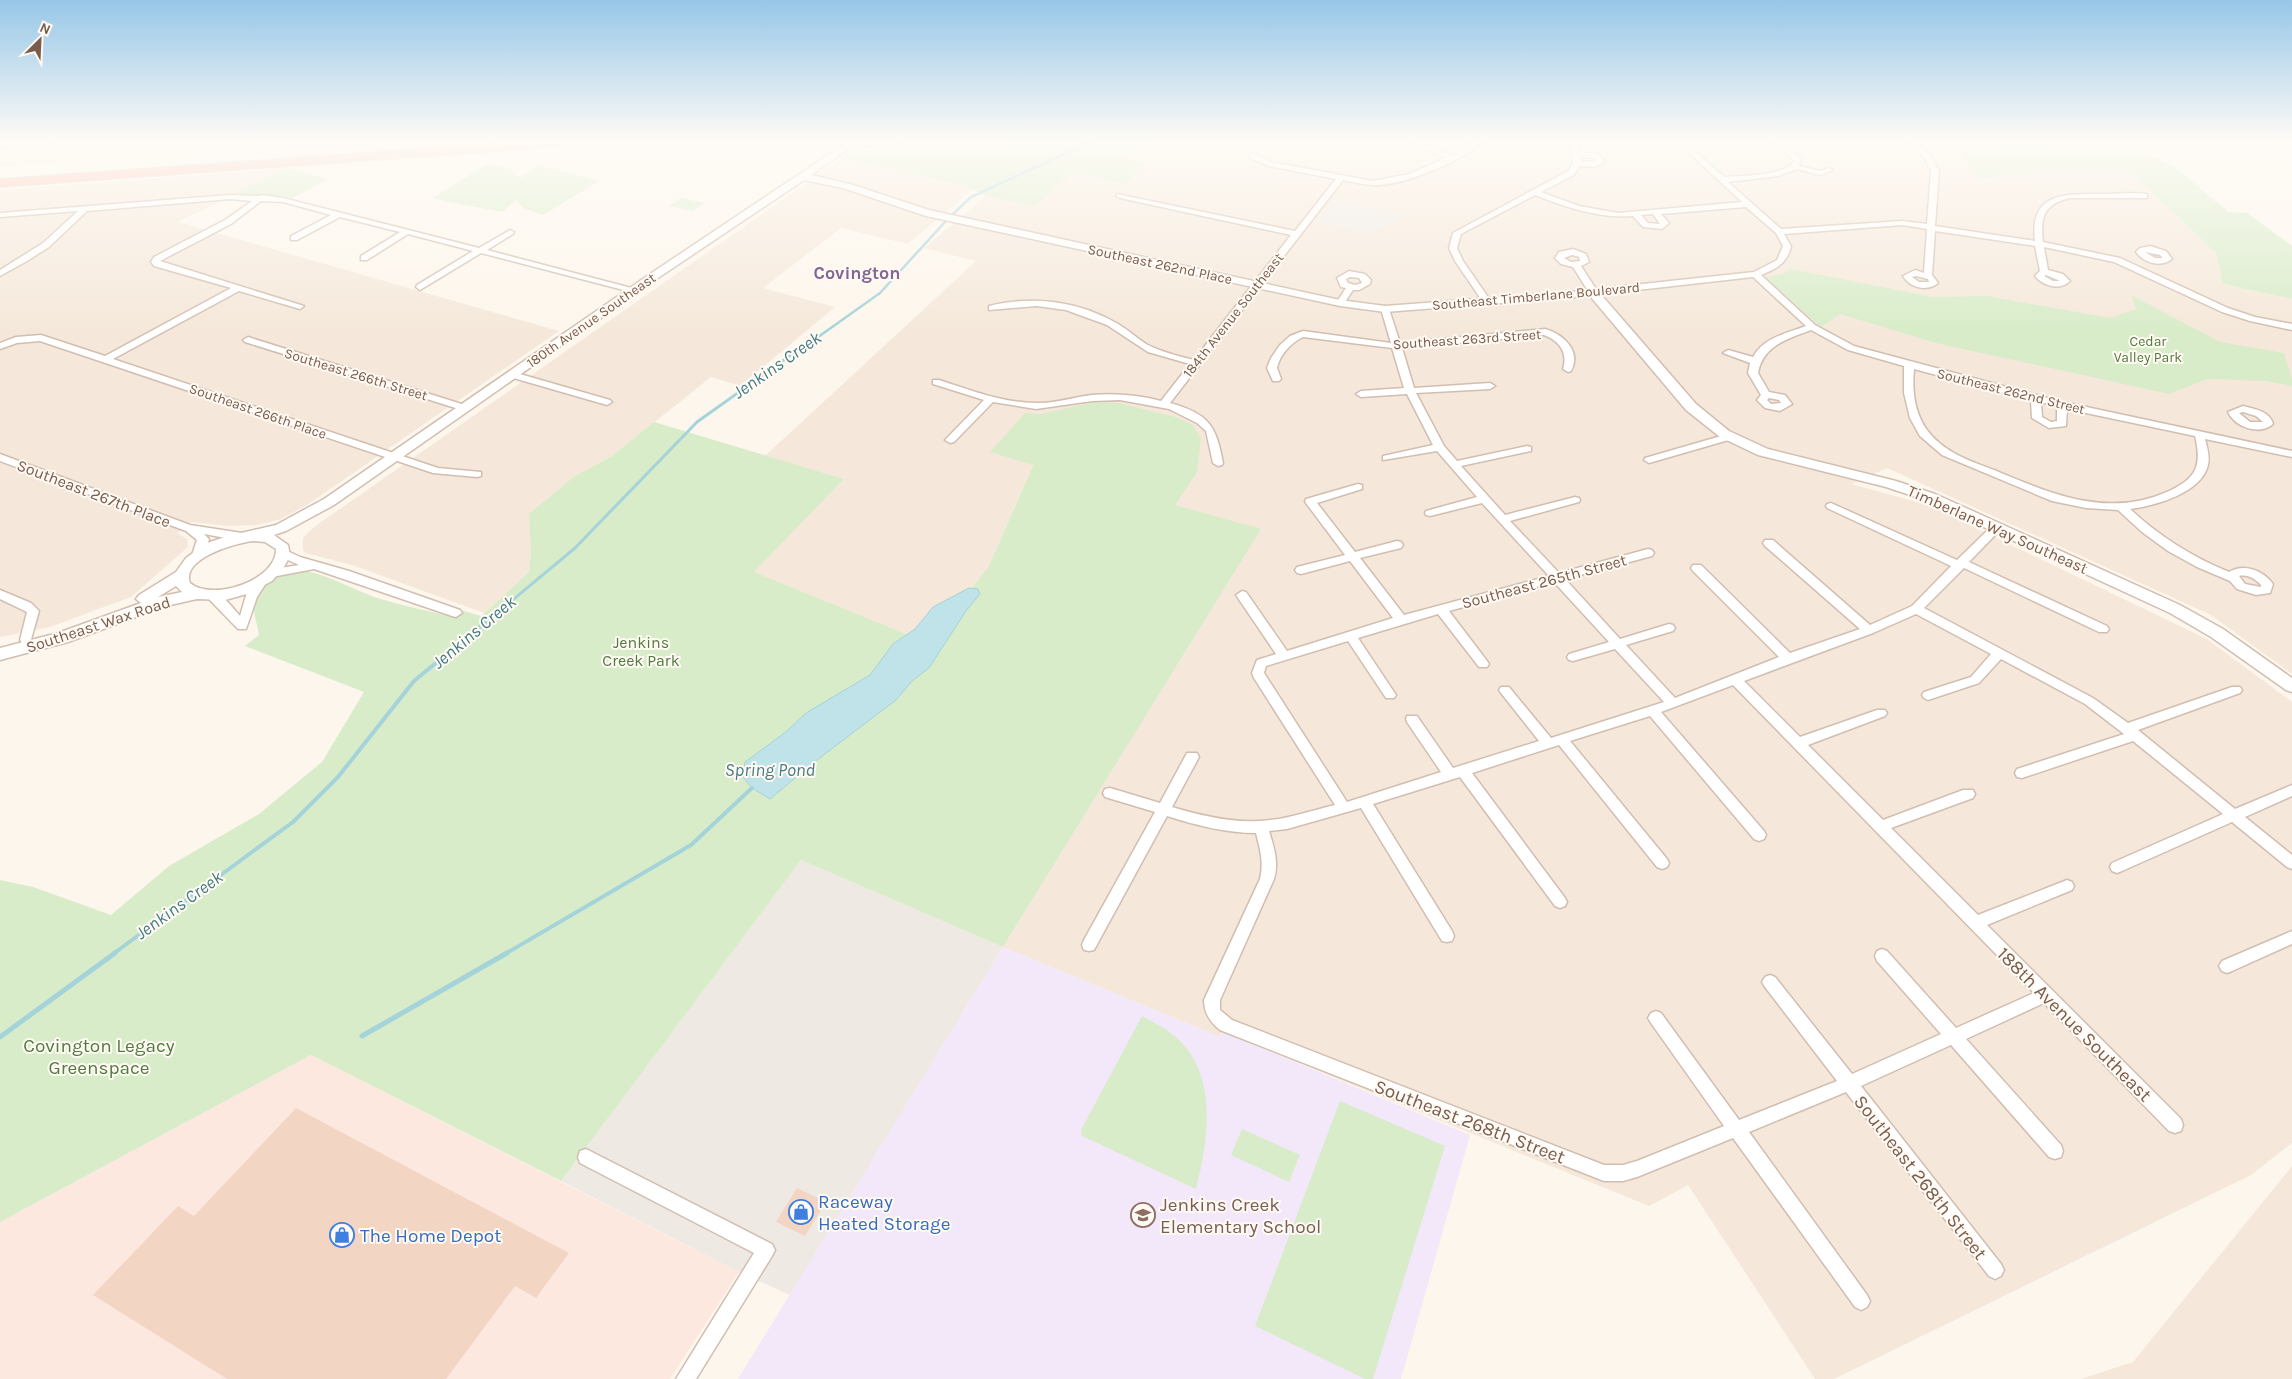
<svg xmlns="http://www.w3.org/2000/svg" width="2292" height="1379" font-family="Karla,sans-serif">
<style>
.residential{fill:#f5e8da}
.commercial{fill:#fde8e0}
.industrial{fill:#efe9e4}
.education{fill:#f3e8fa}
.green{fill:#d8ecc9}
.water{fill:#bfe3e8;stroke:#a5d3da}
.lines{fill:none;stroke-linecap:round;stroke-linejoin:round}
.stream-far3{stroke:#a5d3da;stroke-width:2.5}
.stream-far2{stroke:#a5d3da;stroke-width:3}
.stream-far1{stroke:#a5d3da;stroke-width:4}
.stream{stroke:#a5d3da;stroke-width:5}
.building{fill:#f3d5c3}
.minor-casing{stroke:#d1beb0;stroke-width:3}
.tertiary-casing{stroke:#d1beb0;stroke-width:3}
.motorway-casing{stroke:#dad1cd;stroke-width:2}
.minor{fill:#fff;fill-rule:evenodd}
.tertiary{fill:#fff;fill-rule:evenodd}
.motorway{fill:#f7b7a3;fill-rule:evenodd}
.labels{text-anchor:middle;stroke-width:4;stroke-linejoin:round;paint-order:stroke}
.far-street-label{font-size:14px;fill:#7a5c4d;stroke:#fffaf3}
.far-park-label{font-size:14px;fill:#537a41;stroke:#fffaf3}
.street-label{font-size:16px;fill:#7a5c4d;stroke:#fffaf3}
.park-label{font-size:16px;fill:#537a41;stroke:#fffaf3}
.far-district-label{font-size:18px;font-weight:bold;fill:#846695;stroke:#fffaf3}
.water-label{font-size:18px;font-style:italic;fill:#437c86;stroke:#fffaf3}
.near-street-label{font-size:19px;fill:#7a5c4d;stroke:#fffaf3}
.near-park-label{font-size:19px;fill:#537a41;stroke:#fffaf3}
.near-shop-label{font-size:19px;fill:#366cbe;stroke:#fffaf3;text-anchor:start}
.near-education-label{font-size:19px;fill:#785e54;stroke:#fffaf3;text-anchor:start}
</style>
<rect width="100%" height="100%" fill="#fdf6ec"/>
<g class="residential">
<path d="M0 141H373L0 167Z"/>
<path d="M1145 141H1951L1980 180 2033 171H2129L2216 253 2223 284 2292 299V674L2211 615 1887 468 1851 484 1928 505 2207 639 2292 702V1143L2251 1175 1834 1379H1815L1688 1185 1649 1206 1223 1032 1220 1037 1003 947 1260 530 1033 464 989 566 928 643 753 572 844 479 765 456 976 261 924 248 986 196 1035 206 1072 173 1126 184 1146 164 1126 159Z"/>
<path d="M841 159 964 185 973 189 908 244 841 228 763 288 835 307 740 386 711 377 612 456 575 476 531 553 529 572 484 613 355 566 306 553 303 550V538L314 527Z"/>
<path d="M287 168 178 222 559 331 307 505 281 519 257 525 229 526 192 522 177 533 187 539 188 547 131 597 50 627 0 637V190Z"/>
<path d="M2292 1166V1379H2081L2133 1362Z"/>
</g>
<path class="commercial" d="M311 1055 739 1272 670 1379H0V1222Z"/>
<g class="industrial">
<path d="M1335 200 1407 215 1371 233 1322 223 1319 221Z"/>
<path d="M801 860 1003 947 790 1295 739 1272 561 1181Z"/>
</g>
<path class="education" d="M1003 947 1220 1037 1223 1032 1470 1135 1401 1379H738Z"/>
<g class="green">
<path d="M910 141H1145L1126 159 1147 163 1126 184 1072 173 1035 206 986 196 964 185 841 159 852 151 896 148Z"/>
<path d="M1951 141H2004L2009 145 2085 147 2141 152 2174 166 2228 212 2247 213 2292 246V299L2223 284 2216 253 2129 171H2033L1980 180Z"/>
<path d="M487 164 511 169 521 178 538 165 599 181 543 215 523 208 516 200 502 212 434 199 433 198Z"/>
<path d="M287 168 328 179 293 198 270 195 234 194Z"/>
<path d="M681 198 705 203 693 211 669 206Z"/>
<path d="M1790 269 1933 297 1987 296 2110 318 2136 309 2131 295 2220 342 2284 353 2292 379V386L2266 381 2207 379 2169 394 1936 343 1840 314 1821 327 1764 277 1782 274Z"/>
<path d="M1099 401 1118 403 1176 417 1193 425 1201 438 1197 472 1175 505 1261 529 1003 947 801 860 561 1181 311 1055 0 1222V880L33 887 111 915 169 866 259 814 322 762 364 692 245 646 259 635C258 626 253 614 254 605 257 580 287 567 310 572 332 577 353 589 374 597 399 605 426 610 452 617L461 610 481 616 529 572 531 553 529 514 575 476 612 456 654 422 844 479 754 572 928 643 989 566 1033 465 990 452 1025 413 1040 414Z"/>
<path d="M1142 1016C1152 1022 1164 1027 1172 1034 1219 1070 1209 1139 1196 1189L1082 1136 1081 1130Z"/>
<path d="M1340 1101 1445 1146 1373 1379H1365L1255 1326Z"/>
<path d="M1242 1129 1300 1155 1289 1182 1231 1155Z"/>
</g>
<path class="water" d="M969 588 978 589 980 594 966 611 929 668 912 681 896 700 817 760 770 799 752 788 743 777 745 762 787 731 806 713 870 675 893 644 915 629 933 607Z"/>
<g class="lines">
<g class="stream-far3">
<path d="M952 215 971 197 1093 141"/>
<path d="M797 352 880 293 945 222"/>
</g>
<path class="stream-far2" d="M491 618 575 548 697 422 798 350"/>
<g class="stream-far1">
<path d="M113 954 293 822 338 777 414 681 492 617"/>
<path d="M505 954 691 845 752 788"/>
</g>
<g class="stream">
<path d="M362 1036 507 953"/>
<path d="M0 1037 115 953"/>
</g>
</g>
<g class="building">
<path d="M296 1108 569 1253 536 1298 515 1286 446 1379H227L93 1295 178 1206 194 1216Z"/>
<path d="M797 1188 826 1202 805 1236 776 1222Z"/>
</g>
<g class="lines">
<defs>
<g id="minor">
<path d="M850 141 879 143 902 141 879 147 853 144H850Z"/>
<path d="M1408 141H1416L1451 156 1469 146 1474 141H1482C1466 161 1399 187 1373 185 1363 185 1353 182 1343 180L1170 403C1209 414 1216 425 1223 463L1222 465 1218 466 1213 463 1206 431 1197 423 1169 409 1120 400 1092 401 1036 409 993 402 954 442 950 443 945 440 984 400 933 384V380H939C970 390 1003 403 1036 403 1055 404 1073 397 1092 395 1115 393 1139 395 1161 401L1190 364 1148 352 1107 325 1066 310 1037 306 989 310V306C1033 295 1079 301 1118 324 1128 330 1137 338 1146 344 1161 352 1178 356 1194 360L1291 235 1120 198 1116 196 1117 194 1295 231 1336 179 1269 166 1250 158V154H1256L1271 162 1373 181 1409 174 1445 158Z"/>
<path d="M1571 141H1577L1579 152 1597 154 1605 161 1595 167 1579 166 1574 175 1541 192 1579 206 1618 213 1742 202 1676 141H1683L1724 177C1740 176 1786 176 1794 161L1773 141H1781L1801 159 1799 166 1820 171 1829 168 1833 170 1820 175 1797 169 1778 176 1728 182 1781 229 1902 221 1927 224 1931 171 1925 159 1909 141H1916L1931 156 1939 171 1935 226 2035 241C2029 191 2066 194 2104 194 2118 194 2133 192 2147 194V198H2070C2044 204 2040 217 2043 242L2120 258 2228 308 2255 317 2292 324V330L2250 321 2222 312 2114 262 2044 247 2048 270 2063 274 2070 281C2060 291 2043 286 2035 276L2040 271 2035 246 1935 231 1932 275 1938 283C1927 292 1910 288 1903 276L1915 270 1924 273 1927 229 1902 225 1784 234 1791 246C1788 263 1776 269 1761 275L1815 325 1854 346 2063 402 2292 451V457L2205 439C2207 447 2210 456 2208 465 2202 493 2154 506 2130 509 2159 536 2192 557 2229 572 2244 563 2263 570 2273 584L2270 593 2256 595 2237 589 2230 581 2197 567 2168 551 2142 532 2118 510 2086 508 2052 501 1942 455 1920 436 1910 418 1904 393V366L1848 350 1811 330C1788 339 1763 345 1758 373L1769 392 1785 395 1792 404 1780 411 1765 408 1757 400 1761 395 1748 373 1750 363 1723 353 1728 350 1753 357C1763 338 1787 333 1806 326L1753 277 1593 295 1590 294 1573 267 1561 264 1555 258 1559 252 1573 249 1586 254 1589 262 1581 266 1596 289 1754 272 1777 260 1783 246 1776 233 1746 207 1661 214 1669 223 1662 229 1643 227 1633 216C1599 219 1566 207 1535 195L1461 234 1457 248 1463 261 1490 300 1483 302 1455 261 1449 248 1453 233 1568 171 1573 164ZM1580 157 1592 158 1596 161 1581 162ZM1653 214 1660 224 1648 223 1641 215ZM1572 255 1579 257 1580 261 1571 262 1564 258ZM2046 275 2060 281H2053L2044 276ZM1916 276 1928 279 1929 282H1919L1912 277ZM1914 369 2031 400 2032 418 2049 428 2066 426 2067 409 2195 436C2202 465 2197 478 2169 491 2108 519 2052 494 1994 470 1970 461 1943 452 1927 430 1914 412 1912 390 1914 369ZM1769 398 1779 400 1781 403 1771 404 1767 400ZM2041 402 2057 407V421L2051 422 2042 417ZM2239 576C2248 574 2255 579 2261 585V587L2245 584Z"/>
<path d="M230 195 258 196 262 195 283 198 479 248 510 230 514 232 513 234 487 250 639 290 635 293 481 253 420 290 416 287 417 285 473 251 408 234 367 260H361V256L400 232 340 217 297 240H291V236L331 215 283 202 261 201 231 224 160 261 304 306 300 309 239 291 113 359 438 468 481 472V476L477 477 433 473 40 341 17 343 0 349V343L16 337 41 335 105 356 231 288 154 266 151 262 154 257 225 220 252 201 230 199 87 211 49 247 27 261 0 276V270L43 243 78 211 0 217V213Z"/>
<path d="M2150 246 2166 251 2172 259C2161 268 2144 263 2136 252L2140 248ZM2145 252 2160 255 2163 258H2155Z"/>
<path d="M1349 271 1365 274 1371 280 1370 284 1359 290H1353L1343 305H1337L1336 303 1346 288 1341 287 1337 278ZM1350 277 1359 278 1362 283 1355 285 1348 283 1346 279Z"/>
<path d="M1385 306 1389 309 1400 343 1545 329C1563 334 1582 351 1571 371L1568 372 1563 369C1568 353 1560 341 1544 335L1402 348 1414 388 1490 383 1495 386 1490 389 1416 393 1444 446 1457 461 1527 446 1531 447V451L1461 466 1505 515 1575 497 1579 498 1580 500 1579 502 1510 521 1559 573 1648 549 1652 550 1654 553 1652 556 1565 579 1620 639 1669 624 1673 625 1675 628 1673 631 1626 645 1675 698 1779 657 1693 571 1691 568 1693 565H1701L1790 653 1860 629 1765 546 1763 543 1765 540H1773L1870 625 1912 606 1951 566 1827 508 1826 506 1827 504 1831 503 1957 560 1993 525H2001L2002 527 2001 529 1969 562 2107 626 2109 629 2107 632H2099L1964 568 1924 608 2093 698 2128 723 2232 687H2240L2242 690 2240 693 2138 730 2235 809 2292 785V796L2245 817 2292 855V869L2287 867 2232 822 2122 871 2117 873 2112 871 2110 867 2112 863 2223 814 2133 741 2022 778 2017 777 2015 773 2017 769 2124 734 2085 704 2001 659 1979 683 1928 700 1924 698 1922 695 1924 692 1971 677 1991 654 1916 614 1873 633 1744 681 1800 737 1877 710H1885L1887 713 1885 716 1808 745 1883 820 1963 790H1973L1975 794 1973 798 1891 828 1978 915 2062 882 2067 880 2072 882 2074 886 2072 890 1987 925 2181 1119 2183 1125 2181 1131 2175 1133 2169 1131 2044 1003 1966 1039 2061 1145 2063 1151 2061 1157 2055 1159 2049 1157 1951 1045 1861 1086 2001 1264 2004 1270 2001 1276 1995 1279 1989 1276 1846 1092 1749 1132 1867 1295 1870 1301 1867 1307 1861 1310 1855 1307 1733 1138 1637 1177 1623 1181H1604L1220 1030C1210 1022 1204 1013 1204 1000L1260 879C1264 862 1260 849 1256 833 1226 833 1195 825 1167 816L1094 950 1089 951 1084 950 1082 945 1084 940 1155 812 1105 797 1103 793 1105 789 1110 788 1160 803 1187 753H1197L1199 757 1172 807C1199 815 1231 823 1259 821 1285 820 1310 811 1335 805L1254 678 1252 673 1257 660 1276 654 1236 595 1242 591 1246 592 1287 651 1393 618 1350 561 1301 574 1297 573 1295 570 1297 567 1345 555 1306 503 1305 501 1306 499 1358 484 1362 485V489L1317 503 1355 552 1397 541 1401 542 1403 545 1401 548 1360 558 1404 615 1549 576 1482 503 1430 516 1426 515 1425 513 1426 511 1477 497 1437 451 1383 460V456L1433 445 1407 394 1361 397 1356 394 1361 391 1404 388 1392 348 1303 337C1291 343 1280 354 1277 368L1281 379 1279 381H1273L1267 368 1271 358 1280 345 1290 336 1303 331 1391 343 1381 309ZM1554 582 1609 642 1569 654 1567 657 1569 660 1573 661 1615 649 1664 702 1551 738 1509 687H1501L1499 690 1501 693 1539 741 1453 768 1417 716H1407L1406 719 1407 722 1441 772 1347 802 1264 673 1266 666 1348 641 1386 698H1394L1396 695 1358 638 1438 614 1479 667H1487L1489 664 1487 661 1449 611ZM1733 685 2034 993 1956 1028 1887 951 1882 949 1877 951 1875 956 1877 961 1941 1034 1852 1074 1775 977 1770 975 1765 977 1762 982 1765 987 1837 1081 1739 1120 1661 1013 1656 1011 1651 1013 1648 1018 1651 1023 1724 1126 1637 1161 1623 1165H1604L1232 1020 1220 1010V1000L1274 879C1279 862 1274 848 1269 831L1287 829 1361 808 1442 941 1447 942 1452 941 1454 936 1452 931 1373 804 1460 777 1555 906 1560 908 1565 906 1567 902 1565 898 1472 773 1559 745 1657 867 1662 869 1667 867 1669 863 1667 859 1570 741 1650 716 1754 839 1759 841 1764 839 1766 835 1764 831 1661 712Z"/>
<path d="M248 337 468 406 470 408 465 411 462 410 245 342 243 340Z"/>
<path d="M513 372 610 400 612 402 607 405 510 377V373Z"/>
<path d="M2243 406C2254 409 2270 411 2273 424 2259 436 2235 427 2228 412ZM2243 412 2256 416 2263 422H2250L2239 413Z"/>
<path d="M1728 434 1733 437 1732 439 1649 463 1644 460 1645 458Z"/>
<path d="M0 454 190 525 242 533 248 537 242 541 204 534 209 539 204 555 198 559 194 558 192 555 197 540 186 531 0 461Z"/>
<path d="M283 549 300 557 349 571 460 610 462 613 456 617 452 616 314 569 272 577 268 576 266 573 268 570 299 565 279 556 277 553Z"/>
<path d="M262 576 268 580 257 597 246 629H238L206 596 212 592C224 595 232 607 240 616 244 604 247 581 262 576Z"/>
<path d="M0 590 31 603 39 611 30 643H22L20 640 27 612 0 599Z"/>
<path d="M2292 931V944L2232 971 2227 973 2222 971 2219 966 2222 961Z"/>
<path d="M586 1149 772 1244 775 1250 772 1256 696 1379H676L754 1253 580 1163 578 1157 580 1151Z"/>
</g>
<g id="tertiary">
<path d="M0 141H51L46 144 0 147Z"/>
<path d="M849 141H860L811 175 850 184 929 210 1340 300 1385 306 1597 290 1696 404 1729 431 1768 449 1896 481 1935 494 2180 605 2223 629 2292 678V692L2286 690 2211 637 2170 613 1925 500 1886 487 1758 455 1720 437 1686 410 1590 296 1385 312 1340 306 926 216 843 188 804 180 658 278 334 505 286 531 274 535 288 545 290 556 284 567 272 581 247 594 225 600 197 599 166 606 68 642 0 660V648L58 633 141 603 136 599 139 595 176 572 186 558 207 543 228 536 276 525 324 499 650 274ZM253 541 265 542 276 549C277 580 213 602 190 583 181 558 236 543 253 541ZM176 586 182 592 158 597Z"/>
</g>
<path id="motorway" d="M527 141H588L581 145 0 187V179Z"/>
</defs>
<use href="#minor" class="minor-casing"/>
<use href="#tertiary" class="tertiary-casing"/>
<use href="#motorway" class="motorway-casing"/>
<use href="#minor" class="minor"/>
<use href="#tertiary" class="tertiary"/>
<use href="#motorway" class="motorway"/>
</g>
<linearGradient id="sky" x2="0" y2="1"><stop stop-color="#97c7e8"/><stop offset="0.42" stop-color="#fefbf6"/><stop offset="1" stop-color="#fefbf6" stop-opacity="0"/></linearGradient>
<rect width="2292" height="334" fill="url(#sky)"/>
<defs>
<symbol id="shop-ring" viewBox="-11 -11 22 22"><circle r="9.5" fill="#fffaf3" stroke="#3f7fe0" stroke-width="1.5"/><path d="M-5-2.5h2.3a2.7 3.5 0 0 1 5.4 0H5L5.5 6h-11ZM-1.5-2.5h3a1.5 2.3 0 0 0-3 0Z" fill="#3f7fe0"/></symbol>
<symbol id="school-ring" viewBox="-11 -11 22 22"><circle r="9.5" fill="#fffaf3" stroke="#8d6e63" stroke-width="1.5"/><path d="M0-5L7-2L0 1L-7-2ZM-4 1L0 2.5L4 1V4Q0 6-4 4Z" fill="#8d6e63"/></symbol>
</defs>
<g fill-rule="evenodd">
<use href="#shop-ring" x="787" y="1198" width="28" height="28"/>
<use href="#school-ring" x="1129" y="1201" width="28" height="28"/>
<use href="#shop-ring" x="328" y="1221" width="28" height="28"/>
</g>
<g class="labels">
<g class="far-street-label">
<text transform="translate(1160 264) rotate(12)" y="5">Southeast 262nd Place</text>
<text transform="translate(1536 296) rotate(-5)" y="5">Southeast Timberlane Boulevard</text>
<text transform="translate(1233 315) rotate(-52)" y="5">184th Avenue Southeast</text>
<text transform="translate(591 320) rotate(-35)" y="5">180th Avenue Southeast</text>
<text transform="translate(1467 339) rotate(-4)" y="5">Southeast 263rd Street</text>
<text transform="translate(356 374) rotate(17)" y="5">Southeast 266th Street</text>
<text transform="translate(2011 391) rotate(14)" y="5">Southeast 262nd Street</text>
<text transform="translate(258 411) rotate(19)" y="5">Southeast 266th Place</text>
</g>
<g class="far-park-label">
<text x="2148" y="346">Cedar<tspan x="2148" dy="16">Valley Park</tspan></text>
</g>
<g class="street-label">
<text transform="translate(94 493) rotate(21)" y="6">Southeast 267th Place</text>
<text transform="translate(1998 529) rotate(24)" y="6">Timberlane Way Southeast</text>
<text transform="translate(1544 581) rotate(-15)" y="6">Southeast 265th Street</text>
<text transform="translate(98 624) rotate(-18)" y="6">Southeast Wax Road</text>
</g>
<g class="park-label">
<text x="641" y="648">Jenkins<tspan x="641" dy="18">Creek Park</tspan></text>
</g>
<g class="far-district-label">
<text x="857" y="279">Covington</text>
</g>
<g class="water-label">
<text transform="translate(777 365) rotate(-35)" y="6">Jenkins Creek</text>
<text transform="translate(474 632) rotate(-40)" y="6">Jenkins Creek</text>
<text x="770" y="776">Spring Pond</text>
<text transform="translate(179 905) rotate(-36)" y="6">Jenkins Creek</text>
</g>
<g class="near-street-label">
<text transform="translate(2075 1024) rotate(45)" y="7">188th Avenue Southeast</text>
<text transform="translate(1470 1121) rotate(21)" y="7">Southeast 268th Street</text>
<text transform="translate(1921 1177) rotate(52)" y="7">Southeast 268th Street</text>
</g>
<g class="near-park-label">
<text x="99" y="1052">Covington Legacy<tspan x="99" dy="22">Greenspace</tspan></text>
</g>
<g class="near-shop-label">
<text x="818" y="1208">Raceway<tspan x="818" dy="22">Heated Storage</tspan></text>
<text x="360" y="1242">The Home Depot</text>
</g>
<g class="near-education-label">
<text x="1160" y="1211">Jenkins Creek<tspan x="1160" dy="22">Elementary School</tspan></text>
</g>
</g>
<g transform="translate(40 40) rotate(24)" stroke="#fffaf3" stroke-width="4" paint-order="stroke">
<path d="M0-4L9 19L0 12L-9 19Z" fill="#7a5c4d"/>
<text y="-8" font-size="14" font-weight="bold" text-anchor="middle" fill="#7a5c4d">N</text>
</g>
</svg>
